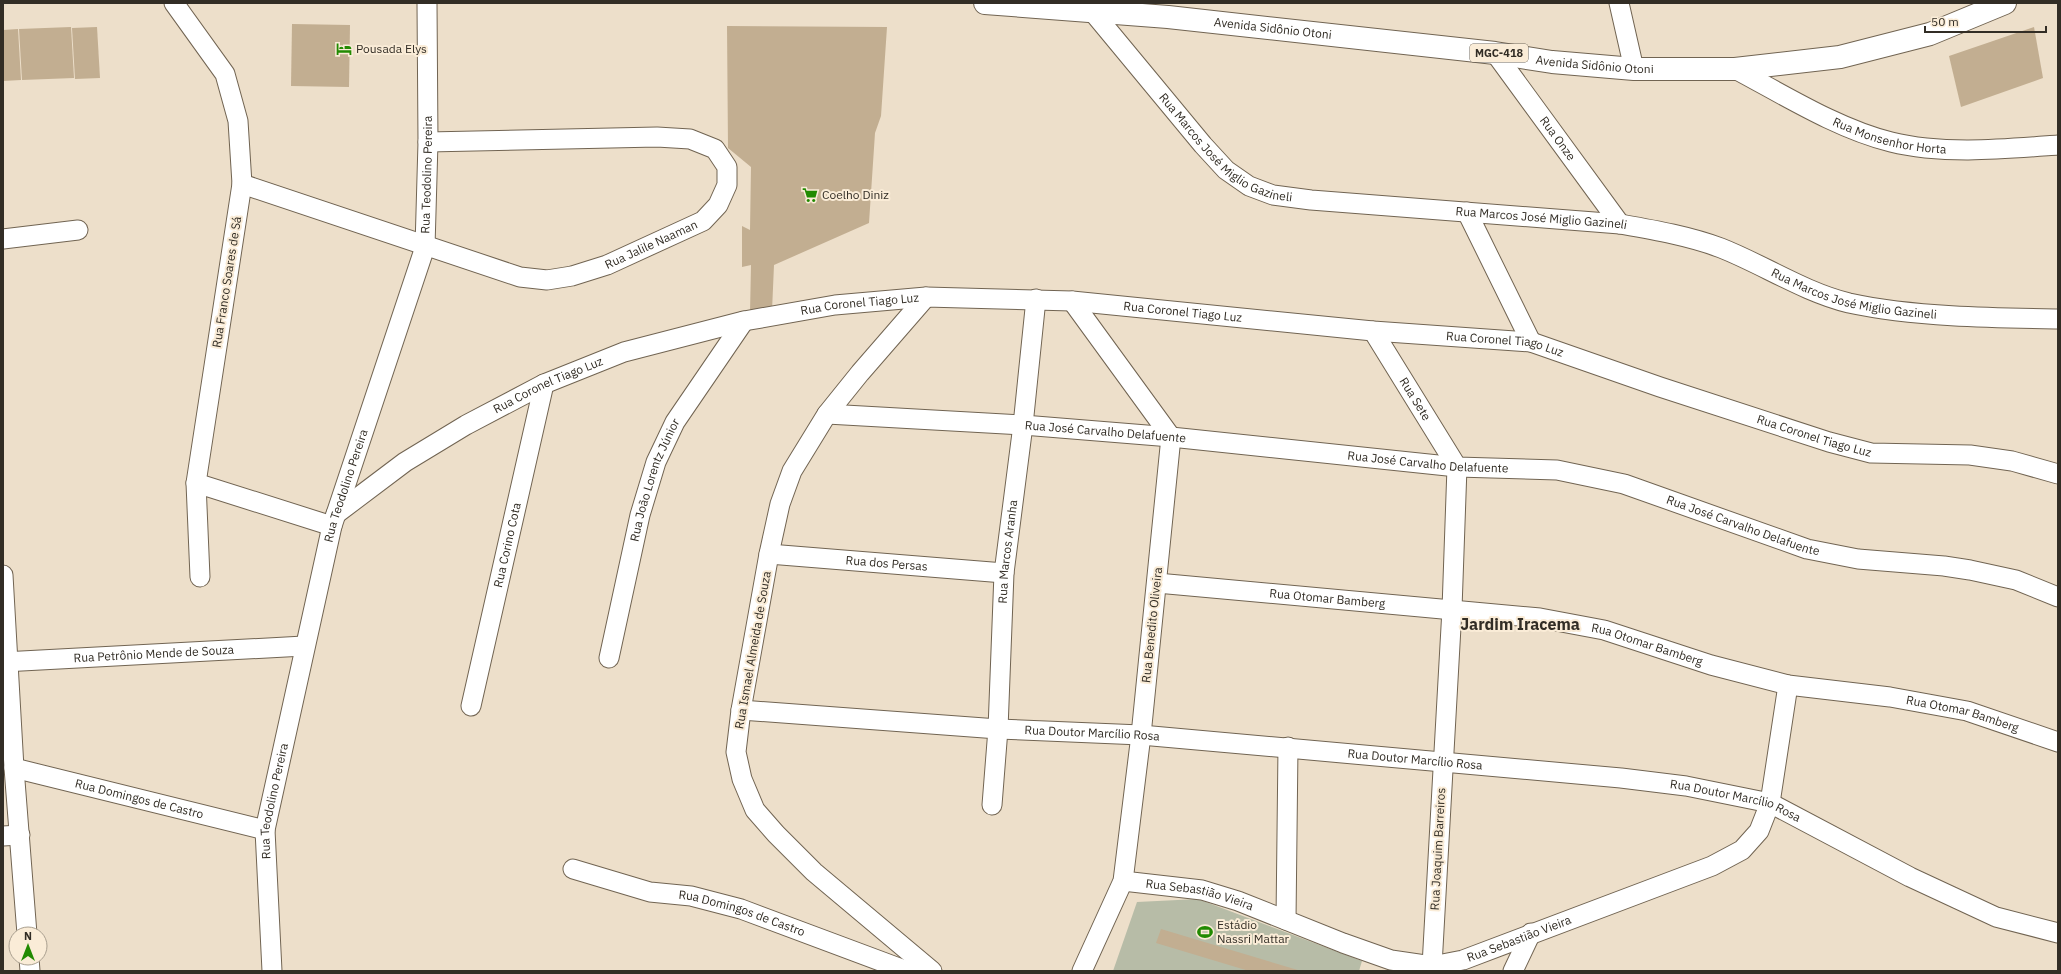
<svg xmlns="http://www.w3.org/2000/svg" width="2061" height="974" font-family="'IBM Plex Sans',sans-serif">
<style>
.green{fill:#b7bca7}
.building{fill:#c2ae91}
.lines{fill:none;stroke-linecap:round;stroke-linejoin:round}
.minor-casing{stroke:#716452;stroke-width:21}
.major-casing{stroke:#716452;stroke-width:24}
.minor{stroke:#fff;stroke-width:19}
.major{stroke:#fff;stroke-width:22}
.labels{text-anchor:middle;stroke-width:4;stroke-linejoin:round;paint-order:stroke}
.shield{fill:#faecd7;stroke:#6e665a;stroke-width:1}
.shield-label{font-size:11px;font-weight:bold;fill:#322d25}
.street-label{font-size:12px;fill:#322d25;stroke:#faecd7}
.poi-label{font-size:12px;fill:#322d25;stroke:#faecd7;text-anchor:start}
.district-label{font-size:16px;font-weight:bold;fill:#322d25;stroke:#faecd7}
</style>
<rect width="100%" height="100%" fill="#eddfca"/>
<path class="green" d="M1198 899 1362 961 1359 971H1113L1137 902Z"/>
<g class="building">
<path d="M292 24 350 25 349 87 291 86Z"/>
<path d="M727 26 887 27 881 116 875 133 869 223 774 265 772 311 750 313 751 265 742 267V226L750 230 751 167 728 148Z"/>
<path d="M71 27 74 78 22 80 19 29Z"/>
<path d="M97 27 100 78 75 79 72 28Z"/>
<path d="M2034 27 2043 78 1961 107 1949 56Z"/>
<path d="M18 29 21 80 3 81V30Z"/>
<path d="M1161 929 1301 971H1249L1156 943Z"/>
</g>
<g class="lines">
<defs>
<g id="minor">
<path d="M174 3 225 74 238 121 242 184 196 483 200 577"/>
<path d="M1619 3 1634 69"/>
<path id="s1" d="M1092 11 1203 145 1226 170 1249 186 1273 195 1311 200 1620 224C1654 230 1689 236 1721 248 1764 265 1804 292 1849 303 1914 317 1992 318 2058 319"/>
<path id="s2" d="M1495 53 1620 224"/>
<path id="s3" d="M1735 69C1784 95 1838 129 1891 142 1943 155 2005 149 2058 145"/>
<path id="s4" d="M242 184 520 277 547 280 572 276 607 265 703 221 718 205 727 185V167L715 149 690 139 657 137 428 142"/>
<path d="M1467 212 1531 342"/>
<path d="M3 239 78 230"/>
<path d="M926 297 860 373 827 414 792 471 780 504 769 554 741 710 736 752 742 779 755 810 776 834 814 872 932 971"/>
<path d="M1072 301 1171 437 1141 735 1123 881 1082 971"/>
<path id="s5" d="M1373 331 1457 467 1452 609 1432 966"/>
<path id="s6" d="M827 414 1023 425 1171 437 1457 467 1557 470 1624 484 1807 549 1858 559 1944 566 1970 570 2016 580 2058 597"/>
<path d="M196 483 332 526"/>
<path id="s7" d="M336 514 405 462 466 425 544 384 624 352 744 321 835 305 926 297 1072 301 1373 331 1531 342 1660 387 1829 442 1871 453 1970 455 2012 461 2058 474"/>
<path id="s8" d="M769 554 1004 573"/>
<path d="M3 575 14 768 27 934"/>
<path id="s9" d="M1157 583 1540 618 1604 630 1711 665 1788 685 1890 697 1967 711 2058 742"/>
<path id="s10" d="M609 658 640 515 656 462 675 422 744 321"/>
<path id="s11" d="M3 662 304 646"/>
<path id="s12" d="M471 706 544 384"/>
<path id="s13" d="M741 710 998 729 1141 735 1621 778 1686 786 1770 803 1910 877 1996 917 2058 933"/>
<path id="s14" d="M14 768 265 830"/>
<path id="s15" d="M992 805 998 729 1004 573 1023 425 1036 299"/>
<path d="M3 836 20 835"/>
<path id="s16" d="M573 869 650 892 691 896 741 909 907 971"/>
<path id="s17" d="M1123 881 1202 890 1238 901 1343 943 1391 960 1432 966 1463 960 1712 866 1742 850 1759 831 1770 803 1788 685"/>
<path d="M1286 920 1288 747"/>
<path d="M29 958 30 971"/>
<path id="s18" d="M272 971 265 830 332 526 425 247 428 142 427 3"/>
<path d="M1513 971 1531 933"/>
</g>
<g id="major">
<path id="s19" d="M985 3 1168 17 1495 53 1552 62 1634 69H1735L1840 57 1930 34 2005 3"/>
</g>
</defs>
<use href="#minor" class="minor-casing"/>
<use href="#major" class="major-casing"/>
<use href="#minor" class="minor"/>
<use href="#major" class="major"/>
</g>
<defs>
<symbol id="hotel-bare" viewBox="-9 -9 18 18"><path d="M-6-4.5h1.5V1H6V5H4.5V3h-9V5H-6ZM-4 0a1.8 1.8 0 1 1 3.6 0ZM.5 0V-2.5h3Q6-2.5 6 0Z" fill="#218a02" stroke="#faecd7" stroke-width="2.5" paint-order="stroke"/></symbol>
<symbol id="supermarket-bare" viewBox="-9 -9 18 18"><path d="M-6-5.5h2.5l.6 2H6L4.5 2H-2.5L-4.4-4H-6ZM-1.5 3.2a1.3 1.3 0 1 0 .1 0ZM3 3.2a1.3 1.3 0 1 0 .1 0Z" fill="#218a02" stroke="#faecd7" stroke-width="2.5" paint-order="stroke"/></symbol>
<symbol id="stadium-bare" viewBox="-9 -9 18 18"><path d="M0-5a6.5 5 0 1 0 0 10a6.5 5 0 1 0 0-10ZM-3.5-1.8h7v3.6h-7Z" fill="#218a02" stroke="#faecd7" stroke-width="2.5" paint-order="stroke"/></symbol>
</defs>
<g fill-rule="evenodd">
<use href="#hotel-bare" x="333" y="38" width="22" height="22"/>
<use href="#supermarket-bare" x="799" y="184" width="22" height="22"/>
<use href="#stadium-bare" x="1194" y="921" width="22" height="22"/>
</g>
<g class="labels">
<rect class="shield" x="1470" y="44" width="58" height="18" rx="3"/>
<g class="shield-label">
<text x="1499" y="57">MGC-418</text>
</g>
<g class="street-label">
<text dy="4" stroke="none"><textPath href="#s19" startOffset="289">Avenida Sidônio Otoni</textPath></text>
<text dy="4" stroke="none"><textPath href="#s19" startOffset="613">Avenida Sidônio Otoni</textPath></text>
<text dy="4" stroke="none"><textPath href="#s3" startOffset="170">Rua Monsenhor Horta</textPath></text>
<text dy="4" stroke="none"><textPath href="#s2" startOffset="106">Rua Onze</textPath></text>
<text dy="4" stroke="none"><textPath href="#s1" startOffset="195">Rua Marcos José Miglio Gazineli</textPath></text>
<text dy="4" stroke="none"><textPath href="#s18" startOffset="819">Rua Teodolino Pereira</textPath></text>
<text dy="4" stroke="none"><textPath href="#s1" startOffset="531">Rua Marcos José Miglio Gazineli</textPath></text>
<text dy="4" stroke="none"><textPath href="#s4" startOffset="431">Rua Jalile Naaman</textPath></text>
<text transform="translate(227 282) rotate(-81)" y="4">Rua Franco Soares de Sá</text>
<text dy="4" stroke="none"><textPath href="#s1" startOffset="856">Rua Marcos José Miglio Gazineli</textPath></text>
<text dy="4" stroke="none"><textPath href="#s7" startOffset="573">Rua Coronel Tiago Luz</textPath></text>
<text dy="4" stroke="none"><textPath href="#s7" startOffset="897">Rua Coronel Tiago Luz</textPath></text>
<text dy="4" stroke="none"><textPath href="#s7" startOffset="1221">Rua Coronel Tiago Luz</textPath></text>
<text dy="4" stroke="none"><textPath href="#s7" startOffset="249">Rua Coronel Tiago Luz</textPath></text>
<text dy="4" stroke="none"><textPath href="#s5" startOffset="80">Rua Sete</textPath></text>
<text dy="4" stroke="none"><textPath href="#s6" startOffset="279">Rua José Carvalho Delafuente</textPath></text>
<text dy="4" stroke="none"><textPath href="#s7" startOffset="1545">Rua Coronel Tiago Luz</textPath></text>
<text dy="4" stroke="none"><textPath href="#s6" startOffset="603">Rua José Carvalho Delafuente</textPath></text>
<text dy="4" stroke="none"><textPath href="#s10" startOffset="184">Rua João Lorentz Júnior</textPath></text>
<text dy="4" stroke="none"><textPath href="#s18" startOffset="495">Rua Teodolino Pereira</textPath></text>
<text dy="4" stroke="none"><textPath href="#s6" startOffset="927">Rua José Carvalho Delafuente</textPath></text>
<text dy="4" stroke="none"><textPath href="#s12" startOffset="165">Rua Corino Cota</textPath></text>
<text dy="4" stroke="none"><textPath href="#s15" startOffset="254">Rua Marcos Aranha</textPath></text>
<text dy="4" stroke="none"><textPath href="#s8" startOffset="118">Rua dos Persas</textPath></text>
<text dy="4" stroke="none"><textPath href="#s9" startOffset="171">Rua Otomar Bamberg</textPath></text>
<text transform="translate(1152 625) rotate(-84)" y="4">Rua Benedito Oliveira</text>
<text dy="4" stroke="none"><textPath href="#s9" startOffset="495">Rua Otomar Bamberg</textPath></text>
<text transform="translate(753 650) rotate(-80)" y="4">Rua Ismael Almeida de Souza</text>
<text dy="4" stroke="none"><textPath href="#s11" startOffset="151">Rua Petrônio Mende de Souza</textPath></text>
<text dy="4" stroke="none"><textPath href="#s9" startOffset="819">Rua Otomar Bamberg</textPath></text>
<text dy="4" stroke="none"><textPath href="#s13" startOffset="352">Rua Doutor Marcílio Rosa</textPath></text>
<text dy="4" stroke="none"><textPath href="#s13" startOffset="676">Rua Doutor Marcílio Rosa</textPath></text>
<text dy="4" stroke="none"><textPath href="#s14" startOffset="129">Rua Domingos de Castro</textPath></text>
<text dy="4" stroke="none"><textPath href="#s18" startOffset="171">Rua Teodolino Pereira</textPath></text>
<text dy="4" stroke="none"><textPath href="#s13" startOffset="1000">Rua Doutor Marcílio Rosa</textPath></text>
<text transform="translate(1438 849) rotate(-87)" y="4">Rua Joaquim Barreiros</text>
<text dy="4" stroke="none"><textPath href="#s17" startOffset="78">Rua Sebastião Vieira</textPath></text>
<text dy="4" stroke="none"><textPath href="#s16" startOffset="175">Rua Domingos de Castro</textPath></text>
<text dy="4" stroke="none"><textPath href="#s17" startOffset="414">Rua Sebastião Vieira</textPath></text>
</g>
<g class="poi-label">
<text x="356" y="53">Pousada Elys</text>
<text x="822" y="199">Coelho Diniz</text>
<text x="1217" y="929">Estádio<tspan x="1217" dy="14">Nassri Mattar</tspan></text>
</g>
<g class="district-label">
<text x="1520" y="630">Jardim Iracema</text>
</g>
</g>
<rect width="2061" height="974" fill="none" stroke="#322d25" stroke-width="8"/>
<g transform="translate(28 946)"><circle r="19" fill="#faecd7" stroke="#aaa090"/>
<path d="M0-3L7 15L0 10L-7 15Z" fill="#218a02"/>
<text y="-6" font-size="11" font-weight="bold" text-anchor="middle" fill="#322d25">N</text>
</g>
<path d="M1925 26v6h121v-6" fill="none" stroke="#322d25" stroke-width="2"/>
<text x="1931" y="26" font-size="12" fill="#322d25" stroke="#faecd7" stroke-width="3" paint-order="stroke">50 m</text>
</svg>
